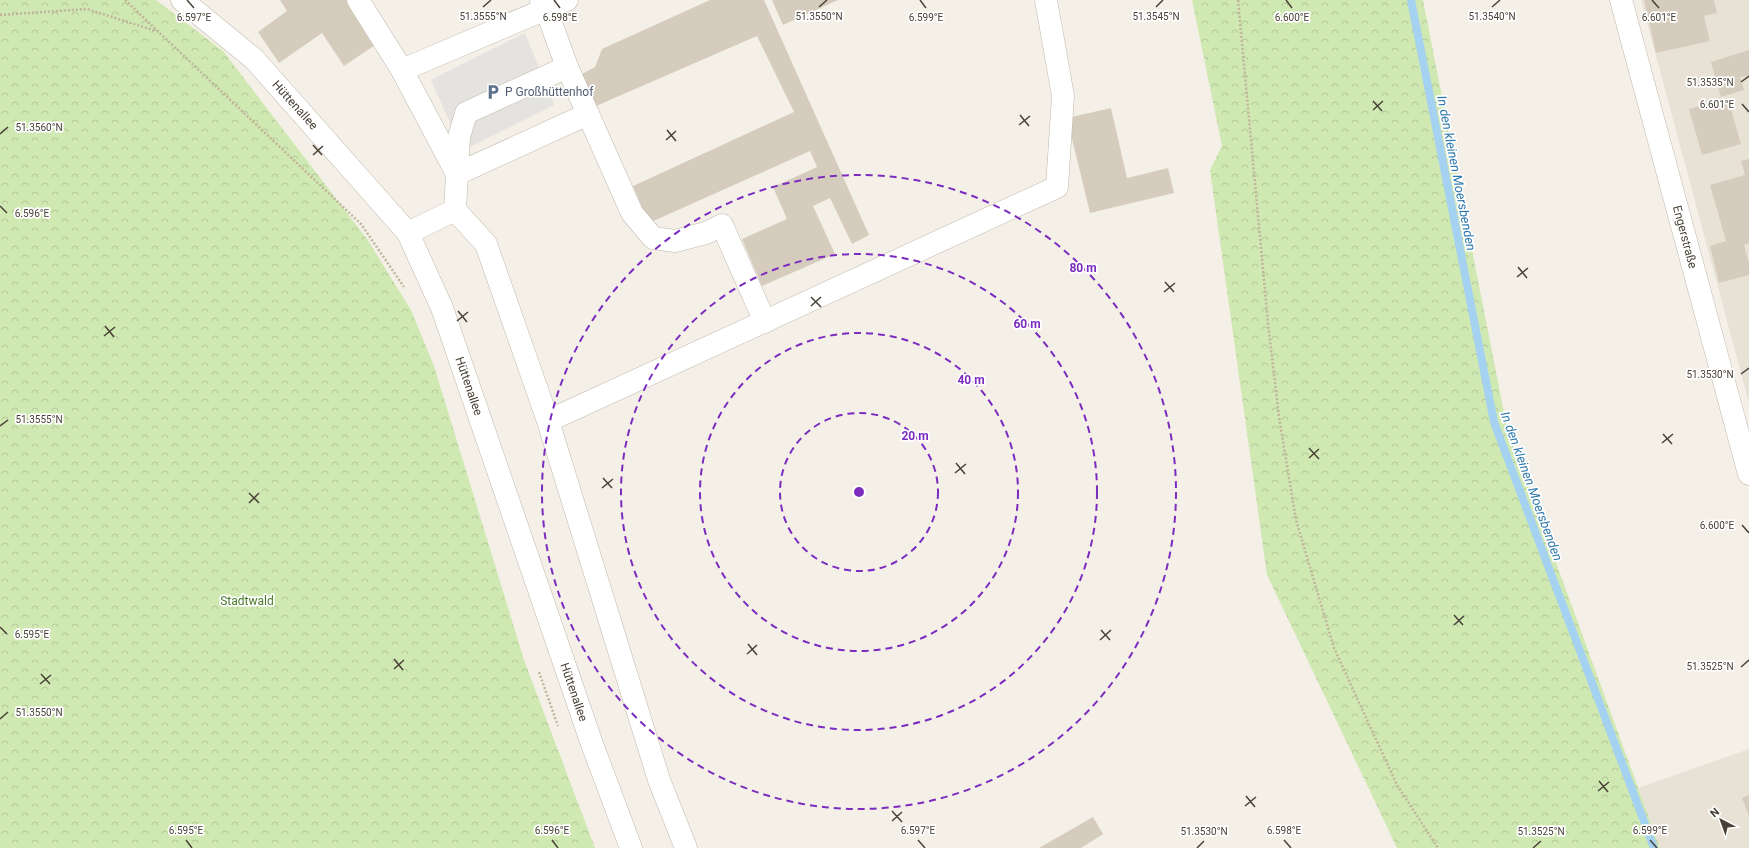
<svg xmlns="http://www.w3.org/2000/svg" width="1749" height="848" font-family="Roboto,sans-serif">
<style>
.residential{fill:#e8e2d6}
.forest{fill:url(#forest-crowns)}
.parking{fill:#e5e3e0}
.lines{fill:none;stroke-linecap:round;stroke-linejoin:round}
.stream{stroke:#a5d2f0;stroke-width:8}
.building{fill:#d6ccbe}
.minor-casing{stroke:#c0b8ab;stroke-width:23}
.path{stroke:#c1b49c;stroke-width:2.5;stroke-dasharray:2 2;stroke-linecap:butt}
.minor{stroke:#fff;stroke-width:22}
.ticks{fill:none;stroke:#484137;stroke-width:1.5}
.ring{fill:none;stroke:#7b2cbf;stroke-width:2;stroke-dasharray:7 5}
.labels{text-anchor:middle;stroke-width:3.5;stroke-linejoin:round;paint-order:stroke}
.service-label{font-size:12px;fill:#4e5e75;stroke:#fff;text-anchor:start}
.street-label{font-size:12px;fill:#484137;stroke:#fff}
.park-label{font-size:12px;fill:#497a2a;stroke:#fff}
.water-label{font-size:13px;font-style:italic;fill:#2e79ac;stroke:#fff}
.ticks-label{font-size:10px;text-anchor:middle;fill:#484137;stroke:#fff;stroke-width:3.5;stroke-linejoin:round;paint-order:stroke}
.centre{fill:#7b2cbf;stroke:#fff;stroke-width:2}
.ring-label{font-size:12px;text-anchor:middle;font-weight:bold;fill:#7b2cbf;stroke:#fff;stroke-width:3.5;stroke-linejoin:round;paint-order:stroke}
</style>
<defs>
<pattern id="forest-crowns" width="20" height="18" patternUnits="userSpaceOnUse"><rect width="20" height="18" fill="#d0e8b1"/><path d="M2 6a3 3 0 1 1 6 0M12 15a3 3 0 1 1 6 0" fill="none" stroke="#b4c899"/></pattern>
</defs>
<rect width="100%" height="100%" fill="#f4f0e8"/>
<g class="residential">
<path d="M1641 0H1749V403Z"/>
<path d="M1749 749V848H1660L1638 788Z"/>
</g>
<g class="forest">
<path d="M0 0H156L223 51 367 239 411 310 434 366 524 660 595 848H0Z"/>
<path d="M1192 0H1423L1507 428 1660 848H1397L1267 575 1210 170 1222 146Z"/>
</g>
<path class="parking" d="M525 33 554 105 468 148 453 130 431 80Z"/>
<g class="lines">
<path class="stream" d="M1411 0 1494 422 1654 848"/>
</g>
<g class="building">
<path d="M280 0H348L378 43 344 66 322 33 279 63 258 32 287 11Z"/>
<path d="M710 0H764L869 235 852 244 830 198 813 206 835 254 762 286 742 239 787 219 773 187 817 167 810 151 649 223 633 186 794 112 757 36 596 106 582 74 595 67 602 49Z"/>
<path d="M772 0H838L783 25Z"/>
<path d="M1644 0H1714L1717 13 1704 16 1710 41 1656 53Z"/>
<path d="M1749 50V75L1740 77 1744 90 1721 97 1711 62Z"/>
<path d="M1728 99 1741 144 1702 155 1689 109Z"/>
<path d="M1111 108 1127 178 1168 168 1174 193 1090 213 1067 118Z"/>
<path d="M1749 159V243L1744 245 1749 263V275L1719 283 1710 246 1726 241 1710 185 1745 175 1741 161Z"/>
<path d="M1749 795V816L1742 798Z"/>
<path d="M1093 817 1103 834 1081 848H1039Z"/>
</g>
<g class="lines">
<defs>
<g id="minor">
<path d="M182 0 254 59 408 233 442 308 592 744 631 848"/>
<path d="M358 0 402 70 457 174 455 210 408 233"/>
<path d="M541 0 546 9 567 0"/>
<path d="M1621 0 1749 474"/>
<path d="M567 67 588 114 457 174 459 137 466 113Z"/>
<path d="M402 70 546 9 567 67"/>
<path d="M588 114 632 213 653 238 675 241 706 233 722 225 765 322"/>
<path d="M455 210 486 244 548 421 1057 187 1063 96 1046 0"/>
<path d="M548 421 659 780 686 848"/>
</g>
</defs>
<use href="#minor" class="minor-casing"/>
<g class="path">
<path d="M125 0 361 224 404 287"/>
<path d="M1238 0 1268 323 1279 417 1296 520 1334 648 1397 785 1438 848"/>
<path d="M0 15 87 9 156 31"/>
<path d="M539 672 558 726"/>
</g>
<use href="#minor" class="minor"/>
</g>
<path class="ticks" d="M187 0 194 8M554 0 560 8M920 0 926 8M1286 0 1292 8M1652 0 1659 8M483 7 491 0M819 7 827 0M1156 7 1163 0M1492 7 1500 0M1741 82 1749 76M1373 101 1382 111M1742 104 1749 112M1373 110 1383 101M1020 115 1029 126M1019 125 1030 116M667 130 676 141M0 134 8 127M666 140 676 131M313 145 322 155M313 155 323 146M0 206 7 213M1518 267 1527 278M1517 277 1528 268M1165 282 1174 292M1164 292 1175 283M811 297 821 307M811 306 821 297M458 311 467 322M457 321 468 312M105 326 114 337M104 336 115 327M1741 374 1749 368M0 426 8 420M1663 434 1672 444M1662 443 1673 434M1309 448 1319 459M1309 458 1319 449M956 463 965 474M955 473 966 464M603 478 612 488M602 488 613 479M249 493 259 503M249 503 259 493M1742 525 1749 533M1454 615 1463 625M1454 625 1464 616M0 627 7 634M1101 630 1110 640M1100 640 1111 630M748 644 757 655M747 654 757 645M394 659 403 670M1741 667 1749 660M394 669 404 660M41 674 50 684M40 684 51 675M0 719 8 712M1599 781 1608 792M1598 791 1609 782M1246 796 1255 807M1245 806 1256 797M892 811 902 822M892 821 902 812M186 840 192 848M552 840 558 848M918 840 925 848M1284 840 1291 848M1650 840 1657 848M1197 848 1204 841M1533 848 1541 841"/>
<g class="ring">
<circle cx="859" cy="492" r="79"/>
<circle cx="859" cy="492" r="159"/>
<circle cx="859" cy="492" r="238"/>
<circle cx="859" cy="492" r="317"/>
</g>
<defs>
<symbol id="parking-bare" viewBox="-9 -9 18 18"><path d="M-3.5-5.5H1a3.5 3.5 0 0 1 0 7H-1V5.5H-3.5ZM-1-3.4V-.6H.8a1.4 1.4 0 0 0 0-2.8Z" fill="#5c6f8a" stroke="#fff" stroke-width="2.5" paint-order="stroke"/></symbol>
</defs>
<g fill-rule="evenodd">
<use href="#parking-bare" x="482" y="81" width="22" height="22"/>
</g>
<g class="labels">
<g class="service-label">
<text x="505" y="96">P Großhüttenhof</text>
</g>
<g class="street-label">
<text transform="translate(295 105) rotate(48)" y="4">Hüttenallee</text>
<text transform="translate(1685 237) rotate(75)" y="4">Engerstraße</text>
<text transform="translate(469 386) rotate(71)" y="4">Hüttenallee</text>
<text transform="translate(574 692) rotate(71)" y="4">Hüttenallee</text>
</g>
<g class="park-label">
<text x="247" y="605">Stadtwald</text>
</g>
<g class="water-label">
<text transform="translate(1457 173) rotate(79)" y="5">In den kleinen Moersbenden</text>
<text transform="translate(1532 486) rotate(70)" y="5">In den kleinen Moersbenden</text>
</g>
</g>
<g class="ticks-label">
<text x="483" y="20">51.3555°N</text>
<text x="819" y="20">51.3550°N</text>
<text x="1156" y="20">51.3545°N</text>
<text x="1492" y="20">51.3540°N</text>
<text x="194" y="21">6.597°E</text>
<text x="560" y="21">6.598°E</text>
<text x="1659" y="21">6.601°E</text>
<text x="926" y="21">6.599°E</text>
<text x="1292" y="21">6.600°E</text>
<text x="1710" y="86">51.3535°N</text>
<text x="1717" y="108">6.601°E</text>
<text x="39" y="131">51.3560°N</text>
<text x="32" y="217">6.596°E</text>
<text x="1710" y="378">51.3530°N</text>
<text x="39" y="423">51.3555°N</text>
<text x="1717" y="529">6.600°E</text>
<text x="32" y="638">6.595°E</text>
<text x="1710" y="670">51.3525°N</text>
<text x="39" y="716">51.3550°N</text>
<text x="186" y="834">6.595°E</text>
<text x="552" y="834">6.596°E</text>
<text x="918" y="834">6.597°E</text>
<text x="1284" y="834">6.598°E</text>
<text x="1650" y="834">6.599°E</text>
<text x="1204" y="835">51.3530°N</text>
<text x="1541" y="835">51.3525°N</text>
</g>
<circle cx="859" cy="492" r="6" class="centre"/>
<g class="ring-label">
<text x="1083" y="272">80 m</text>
<text x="1027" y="328">60 m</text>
<text x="971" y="384">40 m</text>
<text x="915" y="440">20 m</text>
</g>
<g transform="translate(1721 820) rotate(319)" stroke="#ffffff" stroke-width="3" paint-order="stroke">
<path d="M0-3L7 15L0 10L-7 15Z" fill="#484137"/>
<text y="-6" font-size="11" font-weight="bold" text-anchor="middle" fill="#484137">N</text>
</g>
</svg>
